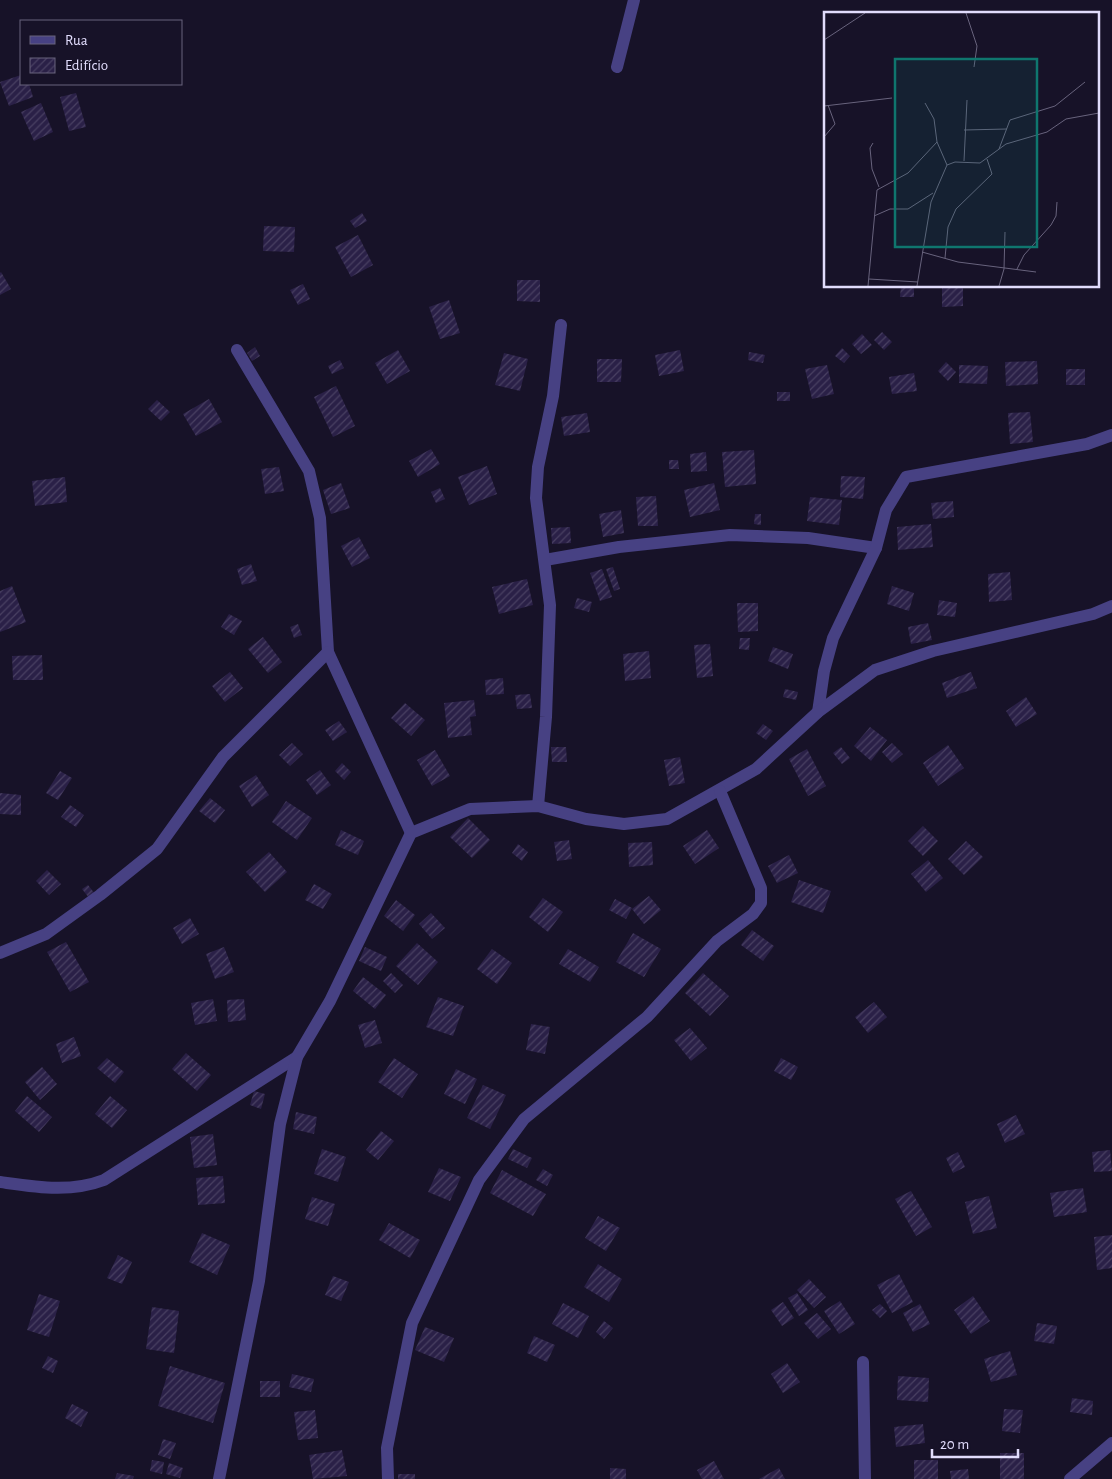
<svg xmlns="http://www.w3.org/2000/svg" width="1112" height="1479" font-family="'Alegreya Sans',sans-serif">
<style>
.building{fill:url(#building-hatch)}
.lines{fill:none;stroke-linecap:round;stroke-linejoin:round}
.street{stroke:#474183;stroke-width:12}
.inset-road{fill:none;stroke:#68637d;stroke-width:1}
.view{fill:#0f766e;fill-opacity:0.15;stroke:#0f766e;stroke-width:2.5}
.inset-edge{fill:none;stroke:#e1dcfc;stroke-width:2.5}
</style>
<defs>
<pattern id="building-hatch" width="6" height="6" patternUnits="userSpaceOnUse" patternTransform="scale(1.25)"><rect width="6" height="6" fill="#2a2047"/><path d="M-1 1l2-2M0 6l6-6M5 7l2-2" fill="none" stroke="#494062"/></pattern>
</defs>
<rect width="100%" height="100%" fill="#171228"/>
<g class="building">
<path d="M21 75V84H29L33 97 9 106 0 82Z"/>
<path d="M76 93 86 127 69 131 60 97Z"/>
<path d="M41 103 53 132 34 141 21 112Z"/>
<path d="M362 213 367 221 355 228 350 221Z"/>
<path d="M264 226 295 227 294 252 263 251Z"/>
<path d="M358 235 373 265 351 277 335 247Z"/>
<path d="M1 272 11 289 0 295V273Z"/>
<path d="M517 280H540V302L517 301Z"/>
<path d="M303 284 310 299 298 305 290 290Z"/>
<path d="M901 286H914V297H900Z"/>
<path d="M942 286H963V306L942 307Z"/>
<path d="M449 300 460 333 440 339 429 307Z"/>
<path d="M882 332 892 342 884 350 874 340Z"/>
<path d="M862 334 872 345 861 354 852 344Z"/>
<path d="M255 347 260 356 252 361 247 353Z"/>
<path d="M842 348 850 356 844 363 835 356Z"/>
<path d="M398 350 410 371 387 384 375 363Z"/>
<path d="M680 350 684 371 659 376 655 355Z"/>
<path d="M749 352 765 355 763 363 748 360Z"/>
<path d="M504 353 528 359 520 391 495 385Z"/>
<path d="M597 359H622L621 382H597Z"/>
<path d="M340 360 344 368 332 374 328 366Z"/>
<path d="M1037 361 1038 384 1006 386 1005 362Z"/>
<path d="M946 362 956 372 948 381 938 371Z"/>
<path d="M827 365 834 394 812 399 805 369Z"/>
<path d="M959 365 988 366 987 384 959 383Z"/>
<rect x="1066" y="369" width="19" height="16"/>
<path d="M914 373 917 391 892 394 889 377Z"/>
<path d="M336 386 355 426 333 437 314 397Z"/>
<rect x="777" y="392" width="13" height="9"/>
<path d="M209 399 222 422 196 436 183 414Z"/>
<path d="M157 400 170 412 161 421 148 409Z"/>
<path d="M1030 412 1033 442 1010 444 1008 413Z"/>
<path d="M587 413 590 432 564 436 561 417Z"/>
<path d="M431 449 440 464 418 477 409 461Z"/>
<path d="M754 450 756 484 725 487 722 452Z"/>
<path d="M706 452 707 471 691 472 690 454Z"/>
<path d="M669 460H678L679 469H669Z"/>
<path d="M487 466 497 494 469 505 458 477Z"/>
<path d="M279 467 284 491 265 494 261 469Z"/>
<path d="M841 476 865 477 863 499 840 497Z"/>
<path d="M65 477 67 502 35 506 32 481Z"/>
<path d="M341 483 350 508 331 514 323 490Z"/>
<path d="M714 483 720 510 690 517 684 490Z"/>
<path d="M440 488 445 499 436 503 431 492Z"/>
<path d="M656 496 658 526H638L636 497Z"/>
<path d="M810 497 842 500 839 525 807 521Z"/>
<path d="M953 501 954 517 933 519 931 503Z"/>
<path d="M621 510 624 533 603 537 599 514Z"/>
<path d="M755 514H761V525L754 524Z"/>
<path d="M931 524 933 547 898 550 897 527Z"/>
<path d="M570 527 571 543 552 544 551 528Z"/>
<path d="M359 537 370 558 352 567 341 546Z"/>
<path d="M251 564 257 581 242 585 237 569Z"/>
<path d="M613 567 620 589 614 591 606 569Z"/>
<path d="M602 569 612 597 600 601 590 573Z"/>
<path d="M1010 572 1012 600 989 602 988 574Z"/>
<path d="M527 579 533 605 499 614 492 587Z"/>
<path d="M12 586 26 622 0 632V591Z"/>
<path d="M892 586 914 593 909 611 887 604Z"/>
<path d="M577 598 592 602 589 612 574 608Z"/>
<path d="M939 600 957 603 955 617 937 615Z"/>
<path d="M737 603H758V631L738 632Z"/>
<path d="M229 614 242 621 234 635 221 627Z"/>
<path d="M928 623 932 640 911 644 908 627Z"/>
<path d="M298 624 302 635 294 638 290 627Z"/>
<path d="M263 637 282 662 268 673 248 649Z"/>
<path d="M740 638H750L749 650 739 649Z"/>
<path d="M710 644 713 676 697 678 694 645Z"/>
<path d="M773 647 793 654 788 669 768 661Z"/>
<path d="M649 651 651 678 625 681 623 654Z"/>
<path d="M42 655 43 680H13L12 656Z"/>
<path d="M230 672 243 688 225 702 212 686Z"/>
<path d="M971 672 977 688 947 698 942 683Z"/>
<path d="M503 678 504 694 486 695 485 680Z"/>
<path d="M785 689 798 692 796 700 783 697Z"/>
<path d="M530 694 532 708 517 709 515 695Z"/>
<path d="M1026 697 1037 714 1016 727 1006 711Z"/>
<path d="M474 700 476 716 470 717 472 735 448 738 444 703Z"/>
<path d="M405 703 425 720 411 736 391 718Z"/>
<path d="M339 721 347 732 333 741 325 730Z"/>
<path d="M763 724 773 731 766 740 756 733Z"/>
<path d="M870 727 887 740 871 761 854 746Z"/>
<path d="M292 743 303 754 290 766 279 755Z"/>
<path d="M892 743 903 754 892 763 882 752Z"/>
<path d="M948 745 964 768 938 786 923 763Z"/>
<path d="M551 747H566L567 762H552Z"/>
<path d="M841 747 850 758 842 764 833 753Z"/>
<path d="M807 749 826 786 808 796 789 759Z"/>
<path d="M435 750 450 776 432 786 417 760Z"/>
<path d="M680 757 685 783 669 786 664 760Z"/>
<path d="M342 763 351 772 344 780 335 771Z"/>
<path d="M320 770 331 785 317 795 306 780Z"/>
<path d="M60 771 72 778 58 800 46 793Z"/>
<path d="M256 775 269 795 252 807 239 786Z"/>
<path d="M0 793 21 795V815L0 814Z"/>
<path d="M210 798 225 810 215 823 199 811Z"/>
<path d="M286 801 312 818 297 840 272 822Z"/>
<path d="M70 805 84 815 76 827 61 817Z"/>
<path d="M468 818 490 840 472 858 450 837Z"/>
<path d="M923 826 938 841 923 856 908 841Z"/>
<path d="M341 830 364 841 358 855 335 845Z"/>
<path d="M707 830 719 848 695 864 683 846Z"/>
<path d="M569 840 572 859 557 861 554 842Z"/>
<path d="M966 841 983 857 964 875 948 859Z"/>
<path d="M652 842 653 865 629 867 628 843Z"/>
<path d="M518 844 528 852 522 861 512 853Z"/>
<path d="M269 852 287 872 265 892 246 872Z"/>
<path d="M789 855 798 873 777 883 768 866Z"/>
<path d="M928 860 943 878 926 892 911 874Z"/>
<path d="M47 870 61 884 49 895 36 881Z"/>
<path d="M799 880 831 891 823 913 791 902Z"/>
<path d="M314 884 332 894 323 909 305 900Z"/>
<path d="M88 885 95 894 89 898 82 889Z"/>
<path d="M649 896 661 910 644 924 632 909Z"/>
<path d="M543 898 563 912 548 932 529 917Z"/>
<path d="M615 899 632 908 626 919 609 910Z"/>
<path d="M396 900 415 915 403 931 384 916Z"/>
<path d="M431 913 445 928 432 939 419 924Z"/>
<path d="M190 918 199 934 182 944 173 928Z"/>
<path d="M752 930 774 946 763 961 741 945Z"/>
<path d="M633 933 661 949 644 977 616 962Z"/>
<path d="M66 942 89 982 70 992 47 952Z"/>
<path d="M417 943 438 962 418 985 396 966Z"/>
<path d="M224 947 234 972 215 979 206 954Z"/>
<path d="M365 947 387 957 381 971 359 961Z"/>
<path d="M492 949 512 963 497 984 477 969Z"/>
<path d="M568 949 599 967 590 982 559 964Z"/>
<path d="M391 973 403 985 395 993 383 981Z"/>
<path d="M703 973 729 996 710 1016 685 993Z"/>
<path d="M363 977 386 995 375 1009 353 991Z"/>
<path d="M438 997 464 1006 453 1036 426 1027Z"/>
<path d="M213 999 217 1021 195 1025 191 1003Z"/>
<path d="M244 999 246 1020 228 1022 227 1000Z"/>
<path d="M874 1002 887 1017 868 1033 855 1017Z"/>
<path d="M375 1020 382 1043 365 1048 358 1025Z"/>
<path d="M531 1024 550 1027 545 1054 526 1050Z"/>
<path d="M690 1028 707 1048 691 1061 674 1040Z"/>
<path d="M74 1037 81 1056 62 1063 56 1044Z"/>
<path d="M186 1053 211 1075 197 1091 172 1069Z"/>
<path d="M107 1058 124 1072 115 1083 97 1068Z"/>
<path d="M394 1058 418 1074 402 1098 378 1082Z"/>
<path d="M781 1058 798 1067 791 1080 774 1071Z"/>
<path d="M42 1067 57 1084 40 1100 25 1082Z"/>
<path d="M456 1069 477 1079 465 1104 444 1094Z"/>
<path d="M483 1085 506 1095 490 1129 467 1118Z"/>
<path d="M254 1091 265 1094 261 1109 250 1105Z"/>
<path d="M27 1096 52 1117 39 1132 15 1111Z"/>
<path d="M110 1096 127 1110 112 1128 95 1114Z"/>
<path d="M296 1112 317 1117 314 1134 293 1129Z"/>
<path d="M1016 1115 1025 1134 1005 1143 997 1124Z"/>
<path d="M381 1131 394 1141 378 1160 366 1150Z"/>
<path d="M213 1134 217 1165 194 1168 190 1137Z"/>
<path d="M322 1149 346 1157 338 1182 314 1174Z"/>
<path d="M513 1149 532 1158 527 1168 508 1159Z"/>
<path d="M1110 1150 1112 1171 1094 1172 1092 1152Z"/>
<path d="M958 1152 965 1167 953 1173 946 1158Z"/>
<path d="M439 1168 461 1177 450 1201 428 1192Z"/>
<path d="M543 1169 553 1175 547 1186 536 1180Z"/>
<path d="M502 1170 546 1194 533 1216 490 1193Z"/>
<path d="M223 1176 225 1203 198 1205 196 1178Z"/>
<path d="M1083 1188 1087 1212 1054 1217 1050 1193Z"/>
<path d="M911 1191 932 1227 916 1236 895 1199Z"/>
<path d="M989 1196 997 1228 973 1234 965 1202Z"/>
<path d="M312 1197 335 1204 328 1226 305 1219Z"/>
<path d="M598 1216 620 1228 606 1251 585 1238Z"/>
<path d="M389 1223 420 1240 410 1258 379 1240Z"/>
<path d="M202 1233 230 1245 217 1275 189 1262Z"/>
<path d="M1112 1235V1268L1097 1270 1094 1237Z"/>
<path d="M118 1255 132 1262 122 1284 107 1278Z"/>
<path d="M598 1264 622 1279 609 1302 584 1287Z"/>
<path d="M899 1274 913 1302 892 1313 877 1285Z"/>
<path d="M333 1276 349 1282 341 1301 325 1295Z"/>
<path d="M809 1279 826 1297 814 1308 797 1290Z"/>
<path d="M797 1293 808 1310 799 1316 788 1298Z"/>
<path d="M39 1294 60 1301 49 1337 27 1330Z"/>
<path d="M973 1296 990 1321 971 1334 954 1310Z"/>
<path d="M840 1301 855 1324 839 1334 824 1311Z"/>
<path d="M783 1302 794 1318 782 1326 771 1310Z"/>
<path d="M563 1303 589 1316 578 1338 552 1324Z"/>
<path d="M880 1304 887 1311 880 1318 872 1310Z"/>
<path d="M920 1304 930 1324 913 1332 903 1313Z"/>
<path d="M152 1307 179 1311 174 1353 146 1349Z"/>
<path d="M817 1313 831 1329 818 1339 804 1323Z"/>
<path d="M604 1321 613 1328 604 1339 596 1332Z"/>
<path d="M1037 1323 1057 1326 1054 1344 1034 1341Z"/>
<path d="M425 1327 454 1338 444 1362 415 1350Z"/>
<path d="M534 1336 555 1345 547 1362 527 1353Z"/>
<path d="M1010 1351 1017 1375 991 1382 984 1359Z"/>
<path d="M48 1356 58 1361 53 1373 42 1368Z"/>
<path d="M787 1363 800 1382 783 1393 771 1374Z"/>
<path d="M170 1366 225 1383 213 1423 158 1406Z"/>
<path d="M292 1374 314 1379 311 1392 289 1387Z"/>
<path d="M898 1376 929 1378 928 1402 897 1400Z"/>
<rect x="260" y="1381" width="20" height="16"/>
<path d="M1072 1398 1093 1401 1092 1415 1070 1412Z"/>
<path d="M72 1404 88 1412 81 1427 65 1418Z"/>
<path d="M1004 1409 1023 1410 1020 1433 1002 1431Z"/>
<path d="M315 1410 318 1438 298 1440 294 1412Z"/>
<path d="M923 1424 925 1443 896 1447 894 1427Z"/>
<path d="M163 1439 176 1443 170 1459 158 1455Z"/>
<path d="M342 1450 347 1476 313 1479 309 1455Z"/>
<rect x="1000" y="1453" width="24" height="26"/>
<path d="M152 1460 164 1462 162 1474 150 1471Z"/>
<rect x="914" y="1460" width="24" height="19"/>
<path d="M714 1461 724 1479H702L697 1470Z"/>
<path d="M169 1463 183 1468 180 1478 166 1474Z"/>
<path d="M610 1468 626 1469V1479H610Z"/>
<path d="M779 1468 785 1479H759Z"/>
<path d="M968 1469 969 1479H951L950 1471Z"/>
<path d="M117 1473 134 1476 133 1479H115Z"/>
<rect x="398" y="1474" width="17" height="5"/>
</g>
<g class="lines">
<g class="street">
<path d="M617 67 634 0"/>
<path d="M237 350 309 471 320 518 328 652 411 833"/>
<path d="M545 560 619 547 730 535 808 538 876 548"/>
<path d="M818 712 824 671 833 638 876 548 886 510 906 477 1087 444 1112 435"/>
<path d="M538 806 546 717 550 605 536 498 538 467 553 396 561 325"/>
<path d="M0 953 46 934 100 895 157 849 223 757 328 652"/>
<path d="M0 1182C36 1187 70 1193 104 1180L297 1057"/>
<path d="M863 1362 865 1479"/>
<path d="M219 1479 259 1281 280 1124 297 1057 330 1001 411 833 470 809 538 806 586 819 624 824 667 819 756 769 818 712 875 670 933 651 1093 614 1112 606"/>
<path d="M388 1479 387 1448 412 1323 479 1180 524 1119 647 1017 717 941 753 914 761 903V888L720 791"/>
<path d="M1070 1479 1112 1443"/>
</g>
</g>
<g transform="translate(824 12)">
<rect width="275" height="275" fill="#171228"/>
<path class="inset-road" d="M142 1 153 34 150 55M0 28 41 1M101 91 110 107 113 130 123 153M0 94 68 86M140 118 183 117M0 125 11 112 4 93M49 131 46 136 48 157 55 175M175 137 186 108 231 94 261 70M140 149 143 88M50 204 66 197H84L109 181M98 240 134 250 212 260M121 246 124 215 132 197 168 162 163 147M193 257 200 243 227 213 232 204 233 190M45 267 94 270M44 274 53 178 84 161 113 130M93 274 107 190 123 153 131 150 156 151 182 132 223 120 242 107 275 101M175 274 180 257 181 220"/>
<path class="view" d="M71 47H213V235H71Z"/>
<rect width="275" height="275" class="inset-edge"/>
</g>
<rect x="20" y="20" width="162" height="65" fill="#171228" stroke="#68637d"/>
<rect x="30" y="36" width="25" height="8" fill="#474183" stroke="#68637d"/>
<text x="65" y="45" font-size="15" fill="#e1dcfc">Rua</text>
<rect x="30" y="58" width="25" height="15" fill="url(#building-hatch)" stroke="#68637d"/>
<text x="65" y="70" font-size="15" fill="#e1dcfc">Edifício</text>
<path d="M932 1449v8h86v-8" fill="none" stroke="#e1dcfc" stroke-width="2.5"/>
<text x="940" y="1449" font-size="15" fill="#e1dcfc" stroke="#171228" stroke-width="4" paint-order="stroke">20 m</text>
</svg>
